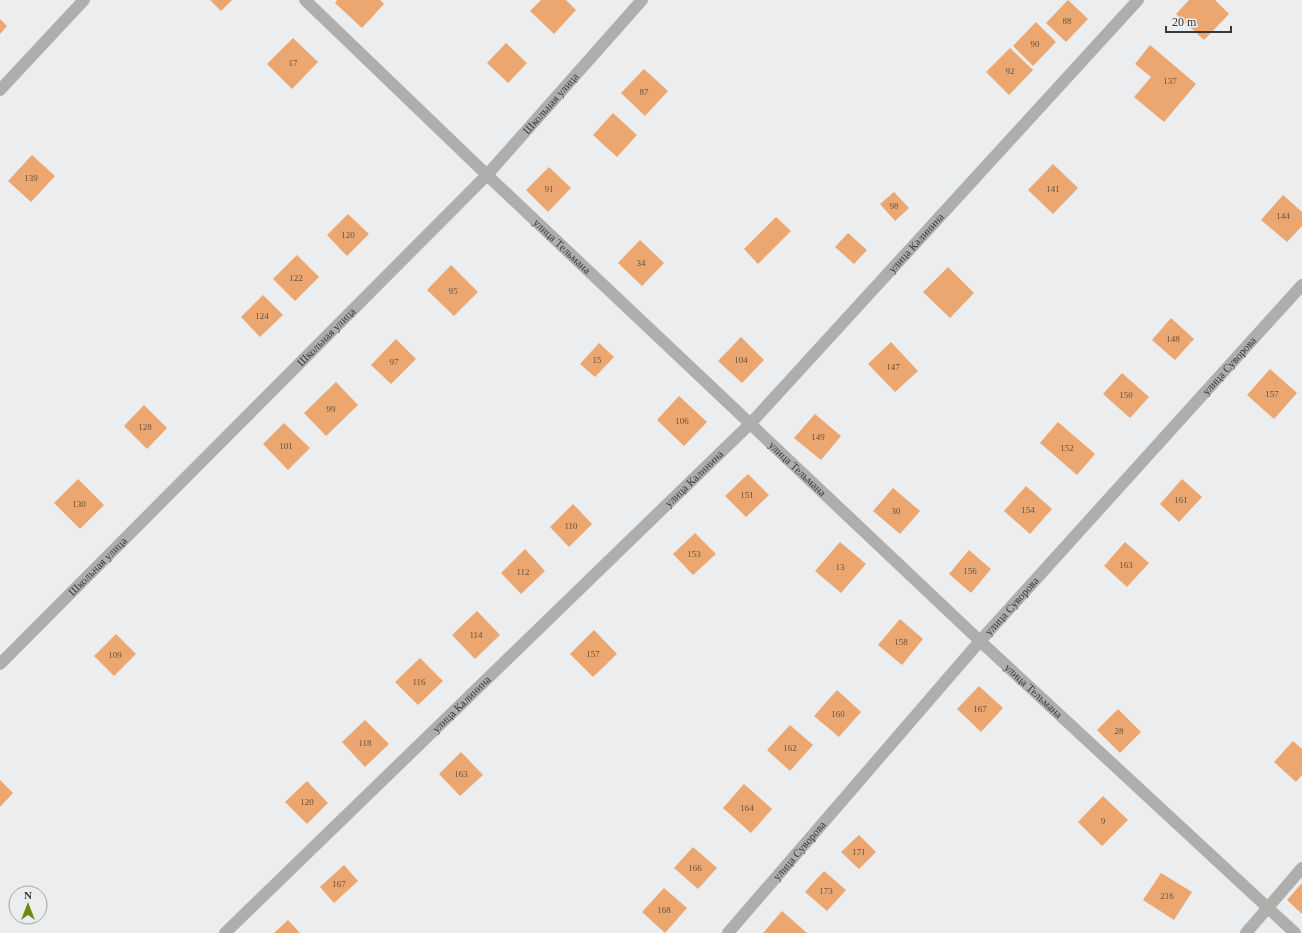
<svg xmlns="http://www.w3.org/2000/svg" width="1302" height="933" font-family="Georgia,serif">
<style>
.building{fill:#eba76f}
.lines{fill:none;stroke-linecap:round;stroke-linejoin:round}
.street{stroke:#afaead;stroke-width:12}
.labels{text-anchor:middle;stroke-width:3.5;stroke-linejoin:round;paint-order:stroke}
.number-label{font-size:9px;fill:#635346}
.street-label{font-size:11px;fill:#363738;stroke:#ecedef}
</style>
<rect width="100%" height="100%" fill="#ecedef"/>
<g class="building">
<path d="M210 0H232L221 11Z"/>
<path d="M337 0H380L384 4 362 28 335 3Z"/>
<path d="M541 0H566L576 10 554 34 530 11Z"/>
<path d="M1068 0 1088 19 1066 42 1046 23Z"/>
<path d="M1189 0H1215L1229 14 1204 40 1176 14Z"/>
<path d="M0 19 7 26 0 34Z"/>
<path d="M1036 22 1056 42 1033 66 1013 46Z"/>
<path d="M293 38 318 62 292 89 267 64Z"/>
<path d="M506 43 527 63 508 83 487 63Z"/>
<path d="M1150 45 1196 84 1164 122 1134 97 1151 77 1135 64Z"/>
<path d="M1010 48 1033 70 1009 95 986 72Z"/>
<path d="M644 69 668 91 645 116 621 93Z"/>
<path d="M613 113 637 135 617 157 593 135Z"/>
<path d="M32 155 55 176 31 202 8 181Z"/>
<path d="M1053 164 1078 188 1053 214 1028 190Z"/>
<path d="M549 167 571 188 548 212 526 190Z"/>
<path d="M894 192 909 208 895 221 880 204Z"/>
<path d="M1283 195 1302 212V226L1287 242 1261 220Z"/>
<path d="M348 214 369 234 347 256 327 235Z"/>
<path d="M776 217 791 231 758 264 744 249Z"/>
<path d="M848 233 867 250 854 264 835 247Z"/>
<path d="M640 240 664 263 642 286 618 263Z"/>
<path d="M297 255 319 277 295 301 273 279Z"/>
<path d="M451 265 478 292 454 316 427 290Z"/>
<path d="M948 267 974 293 950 318 923 292Z"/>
<path d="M263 295 283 315 260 337 241 317Z"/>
<path d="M1171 318 1194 339 1175 360 1152 340Z"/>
<path d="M741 337 764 360 742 383 718 361Z"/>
<path d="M396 339 416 359 391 384 371 365Z"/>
<path d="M891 342 918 371 895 392 868 364Z"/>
<path d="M599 343 614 357 595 377 580 364Z"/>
<path d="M1270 369 1297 393 1274 419 1247 395Z"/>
<path d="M1122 373 1149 397 1130 418 1103 394Z"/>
<path d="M336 382 358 405 326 436 304 413Z"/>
<path d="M679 396 707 422 684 446 657 420Z"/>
<path d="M144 405 167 428 147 449 124 426Z"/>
<path d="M815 414 841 436 821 460 794 438Z"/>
<path d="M1058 422 1095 454 1077 475 1040 443Z"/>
<path d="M284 423 310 448 288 470 263 444Z"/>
<path d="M748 474 769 495 746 517 725 496Z"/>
<path d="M78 479 104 505 80 529 54 503Z"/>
<path d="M1182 479 1202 497 1179 522 1160 504Z"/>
<path d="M1026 486 1052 509 1030 534 1004 511Z"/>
<path d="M893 488 920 511 900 534 873 511Z"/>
<path d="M573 504 592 524 569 547 550 527Z"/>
<path d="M695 533 716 554 693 575 673 554Z"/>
<path d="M840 542 866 564 841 593 815 571Z"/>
<path d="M1125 542 1149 563 1127 587 1104 566Z"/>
<path d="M525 549 545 571 521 594 501 573Z"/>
<path d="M969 550 991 569 971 593 949 574Z"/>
<path d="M477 611 500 635 475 659 452 635Z"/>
<path d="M900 619 923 639 902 665 878 645Z"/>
<path d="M594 630 617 654 593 677 570 654Z"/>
<path d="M116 634 136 654 114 676 94 656Z"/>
<path d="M420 658 443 681 418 705 395 682Z"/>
<path d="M979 686 1003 708 981 732 957 709Z"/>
<path d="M837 690 861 712 839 737 814 716Z"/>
<path d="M1118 709 1141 732 1120 753 1097 730Z"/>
<path d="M365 720 389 744 365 767 342 742Z"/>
<path d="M790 725 813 745 790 771 767 750Z"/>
<path d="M1293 741 1302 749V775L1296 782 1274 762Z"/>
<path d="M461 752 483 775 460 796 439 774Z"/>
<path d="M0 780 13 793 0 807Z"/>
<path d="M307 781 328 803 307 824 285 802Z"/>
<path d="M744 784 772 809 751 833 723 808Z"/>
<path d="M1103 796 1128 820 1102 846 1078 822Z"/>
<path d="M859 835 876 852 859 869 841 852Z"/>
<path d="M693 847 717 868 698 889 674 868Z"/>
<path d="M344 865 358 881 334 903 320 887Z"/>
<path d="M824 871 846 890 827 911 805 892Z"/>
<path d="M1161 873 1192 892 1174 920 1143 900Z"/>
<path d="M1302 883V914L1287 900Z"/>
<path d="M664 888 687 908 665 933 642 912Z"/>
<path d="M782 911 807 933H763Z"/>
<path d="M288 920 300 933H274Z"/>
</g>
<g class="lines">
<g class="street">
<path id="s1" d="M305 0 487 175 980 641 1295 933"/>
<path d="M0 90 84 0"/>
<path id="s2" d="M0 664 487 175 642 0"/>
<path id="s3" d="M225 933 751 423 1138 0"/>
<path id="s4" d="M728 933 980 641 1302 285"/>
<path d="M1246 933 1302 868"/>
</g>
</g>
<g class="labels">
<g class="number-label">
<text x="1067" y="24">88</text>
<text x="1035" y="47">90</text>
<text x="293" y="66">17</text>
<text x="1010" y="74">92</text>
<text x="1170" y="84">137</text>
<text x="644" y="95">87</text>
<text x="31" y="181">139</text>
<text x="549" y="192">91</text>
<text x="1053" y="192">141</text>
<text x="894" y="209">98</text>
<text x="1283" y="219">144</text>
<text x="348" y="238">120</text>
<text x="641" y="266">34</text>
<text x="296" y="281">122</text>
<text x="453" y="294">95</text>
<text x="262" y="319">124</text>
<text x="1173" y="342">148</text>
<text x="597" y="363">15</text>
<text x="741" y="363">104</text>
<text x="394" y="365">97</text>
<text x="893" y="370">147</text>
<text x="1272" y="397">157</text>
<text x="1126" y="398">150</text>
<text x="331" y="412">99</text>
<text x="682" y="424">106</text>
<text x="145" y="430">128</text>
<text x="818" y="440">149</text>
<text x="286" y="449">101</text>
<text x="1067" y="451">152</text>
<text x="747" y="498">151</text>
<text x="1181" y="503">161</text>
<text x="79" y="507">130</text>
<text x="1028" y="513">154</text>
<text x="896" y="514">30</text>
<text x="571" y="529">110</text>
<text x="694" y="557">153</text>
<text x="1126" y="568">163</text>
<text x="840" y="570">13</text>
<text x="970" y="574">156</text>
<text x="523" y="575">112</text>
<text x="476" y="638">114</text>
<text x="901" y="645">158</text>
<text x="593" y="657">157</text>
<text x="115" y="658">109</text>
<text x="419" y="685">116</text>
<text x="980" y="712">167</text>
<text x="838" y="717">160</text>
<text x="1119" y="734">28</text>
<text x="365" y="746">118</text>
<text x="790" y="751">162</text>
<text x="461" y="777">163</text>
<text x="307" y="805">120</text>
<text x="747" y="811">164</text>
<text x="1103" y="824">9</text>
<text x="859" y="855">171</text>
<text x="695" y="871">166</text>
<text x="339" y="887">167</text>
<text x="826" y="894">173</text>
<text x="1167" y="899">216</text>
<text x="664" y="913">168</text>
</g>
<g class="street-label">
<text dy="4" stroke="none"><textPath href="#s2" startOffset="786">Школьная улица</textPath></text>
<text dy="4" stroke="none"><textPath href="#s3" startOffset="977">улица Калинина</textPath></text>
<text dy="4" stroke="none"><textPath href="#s1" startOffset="356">улица Тельмана</textPath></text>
<text dy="4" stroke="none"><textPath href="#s2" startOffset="462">Школьная улица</textPath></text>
<text dy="4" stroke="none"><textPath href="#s4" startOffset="757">улица Суворова</textPath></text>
<text dy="4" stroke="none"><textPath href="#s1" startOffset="680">улица Тельмана</textPath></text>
<text dy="4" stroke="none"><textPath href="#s3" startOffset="653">улица Калинина</textPath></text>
<text dy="4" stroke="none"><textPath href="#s2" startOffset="138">Школьная улица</textPath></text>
<text dy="4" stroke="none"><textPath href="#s4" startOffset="433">улица Суворова</textPath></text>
<text dy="4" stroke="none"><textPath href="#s1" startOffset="1004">улица Тельмана</textPath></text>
<text dy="4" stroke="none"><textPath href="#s3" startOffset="329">улица Калинина</textPath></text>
<text dy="4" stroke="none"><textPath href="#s4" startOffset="109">улица Суворова</textPath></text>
</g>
</g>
<g transform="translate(28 905)"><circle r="19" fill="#ecedef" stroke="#a3a4a6"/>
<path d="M0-3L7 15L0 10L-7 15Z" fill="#6c8c0f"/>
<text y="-6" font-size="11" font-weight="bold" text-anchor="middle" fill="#363738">N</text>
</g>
<path d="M1166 26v6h65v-6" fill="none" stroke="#363738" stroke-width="2"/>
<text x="1172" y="26" font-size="12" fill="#363738" stroke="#ecedef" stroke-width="3" paint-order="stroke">20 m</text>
</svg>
